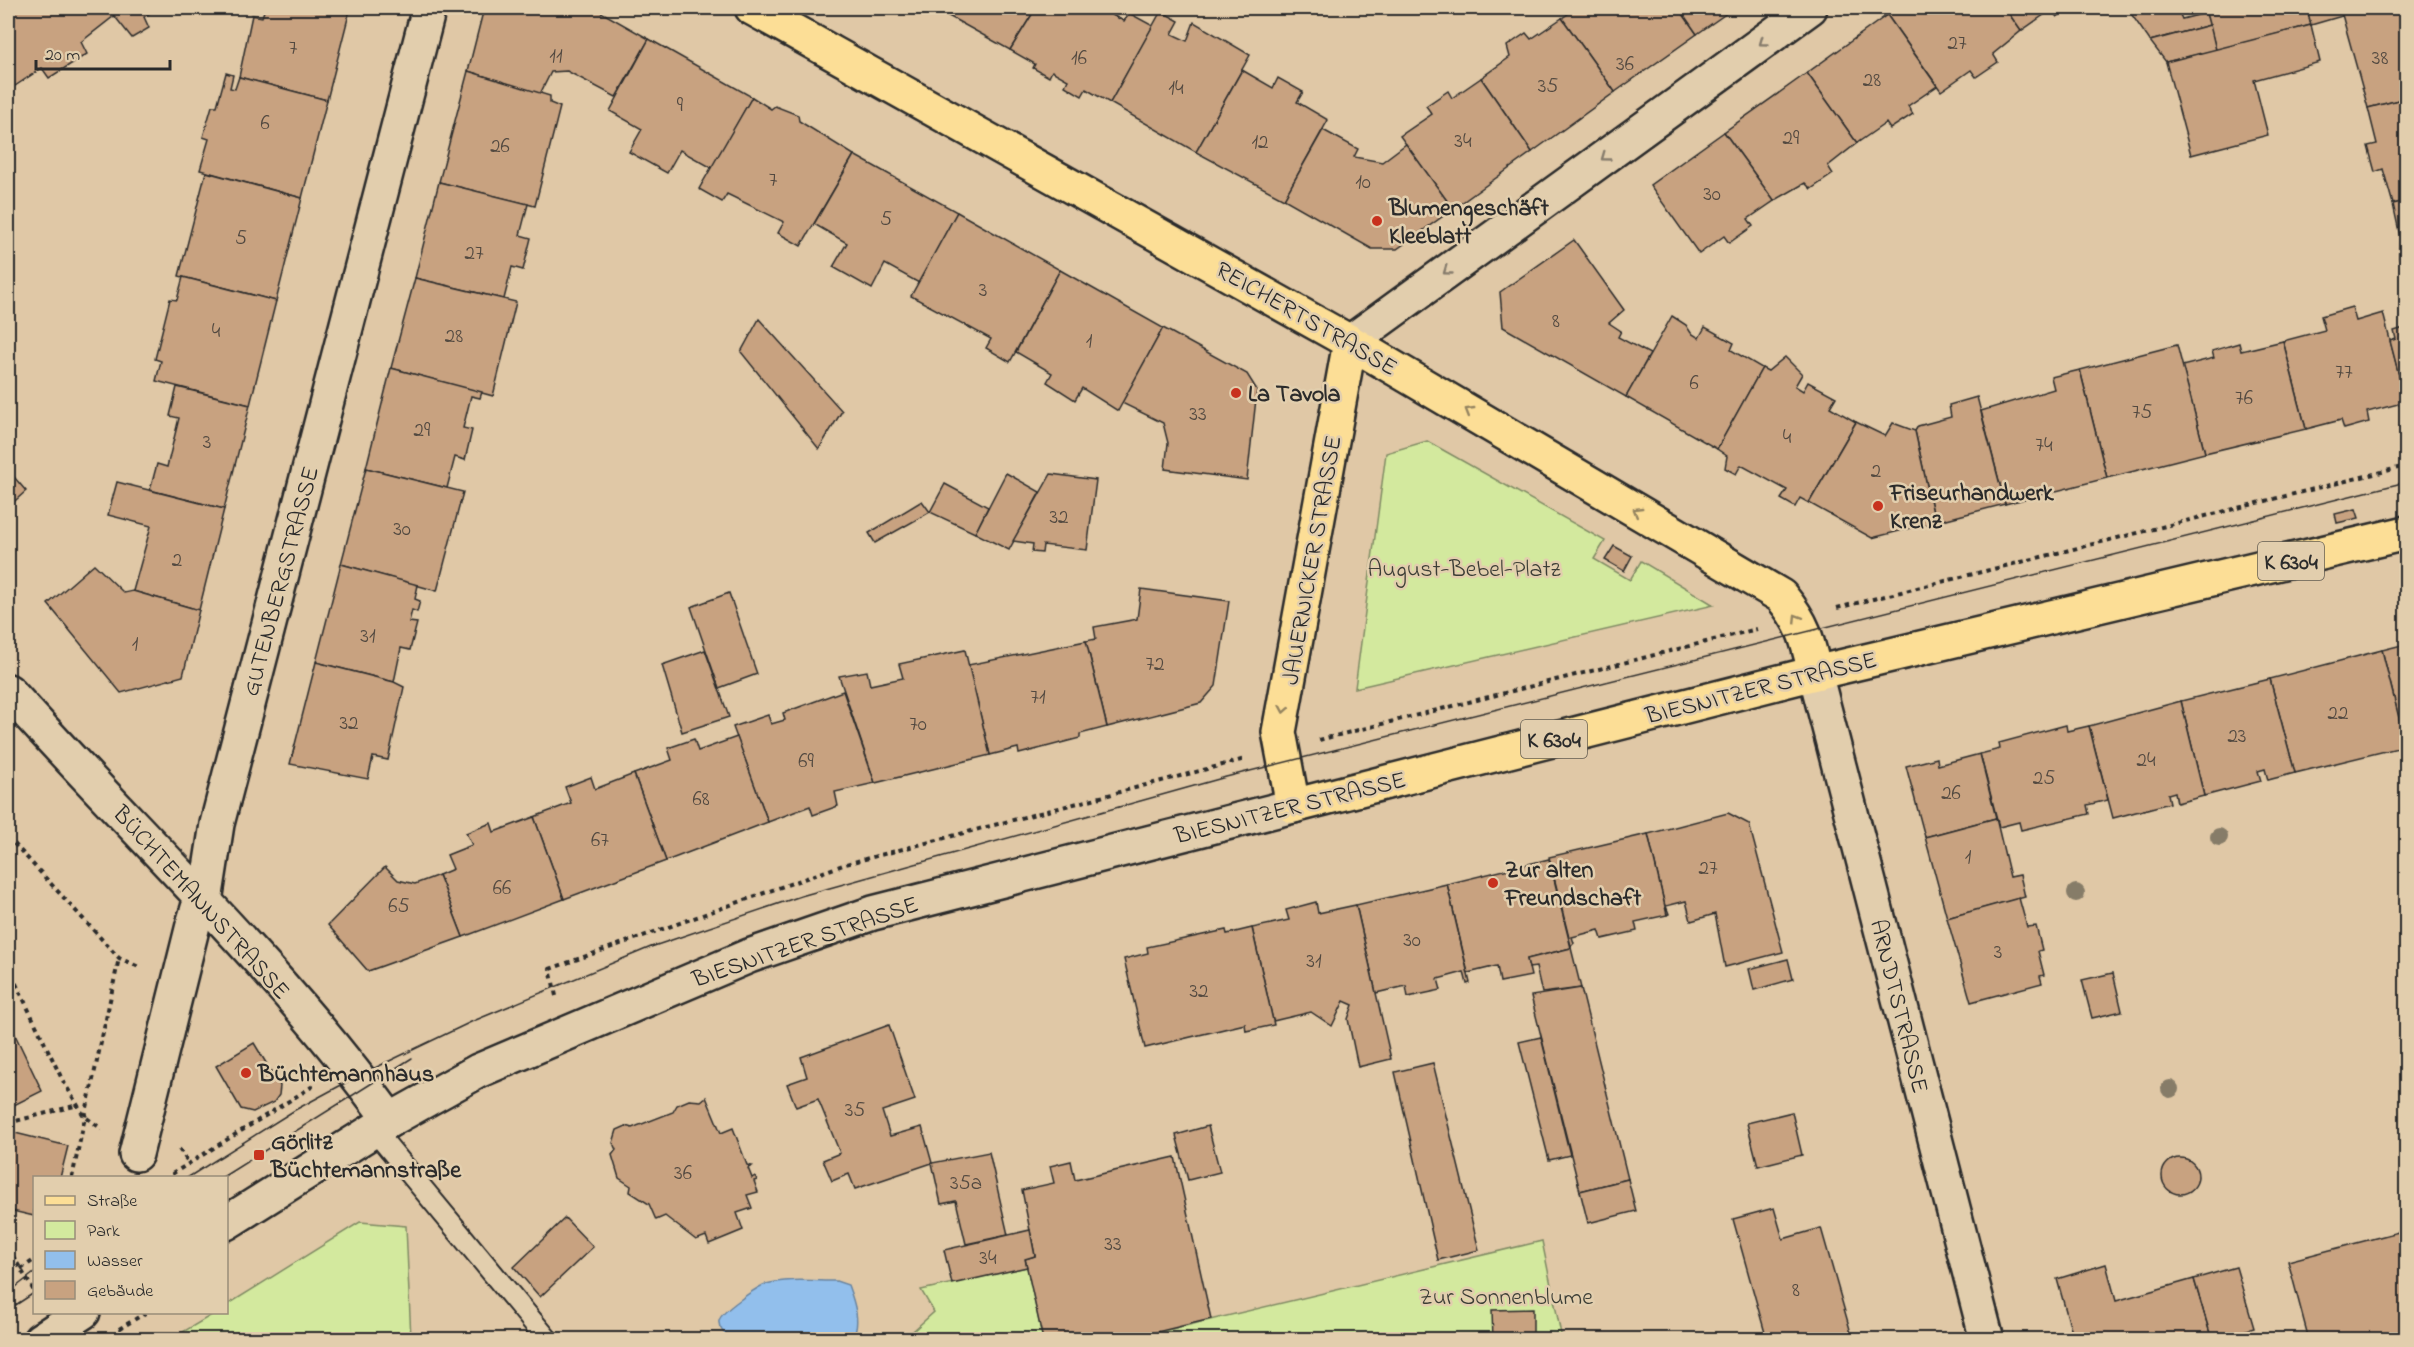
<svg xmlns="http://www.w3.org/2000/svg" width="2414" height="1347" font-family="'Indie Flower',sans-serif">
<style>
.green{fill:#d3e99e;stroke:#7f8a64;stroke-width:1.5}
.water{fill:#92bfec;stroke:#69849f;stroke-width:1.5}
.building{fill:#c8a280;stroke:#2b2b2b;stroke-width:1.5}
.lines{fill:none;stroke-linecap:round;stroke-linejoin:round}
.service-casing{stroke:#2b2b2b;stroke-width:24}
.minor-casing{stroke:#2b2b2b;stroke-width:38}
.secondary-casing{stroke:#2b2b2b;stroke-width:38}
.primary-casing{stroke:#2b2b2b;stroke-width:38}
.path{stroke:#2b2b2b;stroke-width:4;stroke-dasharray:4.5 4.5;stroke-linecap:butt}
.service{stroke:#e2cead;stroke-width:20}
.minor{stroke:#e2cead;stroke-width:33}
.secondary{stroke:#e2cead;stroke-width:33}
.primary{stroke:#fcde96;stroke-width:33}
.tram{stroke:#2b2b2b;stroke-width:1.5}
.tree{fill:#867c68}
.oneway{stroke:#867c6c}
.oneway2{stroke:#948460}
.poi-dot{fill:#c8321e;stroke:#e2cead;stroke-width:2}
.labels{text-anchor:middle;stroke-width:5;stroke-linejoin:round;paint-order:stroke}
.number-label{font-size:21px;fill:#524940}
.shield{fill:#e2cead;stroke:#625c52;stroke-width:1.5}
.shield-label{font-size:22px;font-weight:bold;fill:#2b2b2b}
.poi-label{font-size:24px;font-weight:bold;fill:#2b2b2b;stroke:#e2cead;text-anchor:start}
.street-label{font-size:24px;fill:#2b2b2b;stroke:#e2cead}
.park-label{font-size:24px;fill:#3c3e36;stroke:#e2cead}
</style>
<rect width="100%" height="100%" fill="#e0c8a6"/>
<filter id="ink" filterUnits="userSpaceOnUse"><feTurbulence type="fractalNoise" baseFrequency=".0167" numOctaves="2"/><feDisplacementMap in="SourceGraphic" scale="12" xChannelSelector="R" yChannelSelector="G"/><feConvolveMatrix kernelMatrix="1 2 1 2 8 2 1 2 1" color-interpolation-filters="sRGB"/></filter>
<g filter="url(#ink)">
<g class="green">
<path d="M1427 441 1605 541 1594 559 1630 580 1641 561 1714 605 1355 688 1386 453Z"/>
<path d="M360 1222 406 1226 411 1339H171L215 1313 226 1312 227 1305Z"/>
<path d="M1542 1241 1562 1339 1126 1340Z"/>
<path d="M1027 1267 1043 1339 903 1340 934 1312 921 1290Z"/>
</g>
<path class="water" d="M836 1281 848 1285C854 1301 862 1324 852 1339H731C726 1335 718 1329 719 1321 720 1312 757 1287 766 1284 787 1278 814 1281 836 1281Z"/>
<g class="building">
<path d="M8 8H108L114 16 81 42 87 54 49 78 42 68 15 86 8 74Z"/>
<path d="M108 8H157L144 17 149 28 132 38Z"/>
<path d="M265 8 350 10 327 100 239 77 252 15 262 17Z"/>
<path d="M484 8H594L649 39 616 97 567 71 551 72 540 94 468 71Z"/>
<path d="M934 8H1036L1010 50Z"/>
<path d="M1036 8H1098L1124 21 1129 13 1153 26 1110 103 1086 89 1082 96 1065 86 1068 80 1052 71 1049 77 1033 68 1035 64 1010 50Z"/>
<path d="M1577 8H1679L1697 34 1615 92 1562 18Z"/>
<path d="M1679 8H1734L1697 34Z"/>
<path d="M1897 8H2005L2021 31 1993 54 1998 62 1976 77 1971 70 1941 91 1887 15Z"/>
<path d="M2005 8H2070L2057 17 2051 10 2021 31Z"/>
<path d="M2127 8H2177L2182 19 2206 13 2210 25 2150 41Z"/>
<path d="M2225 8H2307L2311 25 2216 50 2206 13Z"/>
<path d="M2307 8H2340L2342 16 2311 25Z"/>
<path d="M2355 8H2406V98L2368 108 2341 11Z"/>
<path d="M1161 11 1179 21 1172 34 1187 41 1194 22 1250 55 1196 152 1110 103Z"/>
<path d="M1887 15 1937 86 1908 106 1913 114 1890 129 1886 123 1857 143 1807 73Z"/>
<path d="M1562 18 1615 92 1532 152 1481 78 1510 57 1507 46 1526 33 1531 39Z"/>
<path d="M2210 25 2216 50 2166 62 2150 41Z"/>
<path d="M2311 25 2320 62 2254 80 2268 135 2191 155 2166 62Z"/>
<path d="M649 39 752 97 712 168 680 150 667 173 629 152 642 129 610 111Z"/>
<path d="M1242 70 1273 88 1278 78 1303 92 1297 102 1328 120 1284 199 1196 152Z"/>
<path d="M468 71 550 96V103L560 107 535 206 439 182Z"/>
<path d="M226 73 233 75 230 88 235 89 239 77 327 100 302 198 200 170 209 139 203 137 212 106H217Z"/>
<path d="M1807 73 1857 143 1828 166 1833 174 1811 189 1805 183 1774 201 1724 132Z"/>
<path d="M1481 78 1532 152 1453 209 1400 136 1432 114 1426 106 1448 91 1452 98Z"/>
<path d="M752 97 771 109 775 106 798 115 799 121 854 155 801 246 778 233 784 222 727 194 722 202 699 189Z"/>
<path d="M2406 98V201L2393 204 2383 169 2375 172 2368 146 2377 144 2368 108Z"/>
<path d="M1323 130 1358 149 1354 157 1382 162 1406 144 1453 209 1397 249H1372L1284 199Z"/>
<path d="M1724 132 1774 201 1748 219 1753 226 1729 243 1724 236 1699 254 1650 185Z"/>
<path d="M854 155 957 212 919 283 885 264 872 289 833 267 847 243 814 224Z"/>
<path d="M206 172 302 198 276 301 179 276Z"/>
<path d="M439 182 528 204 520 235 531 238 523 270 512 267 504 299 415 278Z"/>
<path d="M2406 201V260L2399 258 2400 236 2393 204Z"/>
<path d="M957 212 1060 270 1010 362 986 348 991 339 911 296Z"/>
<path d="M1574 240 1624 310 1609 323 1621 331 1618 337 1650 354 1626 397 1503 327 1500 292Z"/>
<path d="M1060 270 1163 328 1118 411 1082 388 1075 400 1047 382 1052 373 1016 352Z"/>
<path d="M183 277 276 301 250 405 156 381 161 361 155 359 170 299 177 300Z"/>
<path d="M415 278 516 302 493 396 391 368Z"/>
<path d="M2352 307 2356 321 2383 313 2406 402 2367 412 2369 422 2344 429 2341 420 2306 429 2283 341 2325 330 2321 316Z"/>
<path d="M1672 316 1686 325 1691 333 1699 338 1705 327 1734 343 1731 350 1762 368 1717 449 1626 397Z"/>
<path d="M759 319 842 411 819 449 741 352Z"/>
<path d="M1163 328 1247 374 1257 390 1247 480 1165 469 1168 443 1163 423 1122 403Z"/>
<path d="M2404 328 2406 336V402L2390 341 2396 339 2394 331Z"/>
<path d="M2283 341 2306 429 2205 453 2182 366 2214 358 2212 351 2239 343 2241 351Z"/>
<path d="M2177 345 2205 453 2107 478 2080 370Z"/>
<path d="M1785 357 1802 374 1795 386 1803 391 1808 382 1836 397 1830 407 1856 422 1809 503 1800 498 1795 507 1781 499 1787 490 1741 465 1736 474 1725 468 1727 456 1717 449 1762 368 1768 371Z"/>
<path d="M391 368 482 392 480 398 471 396 463 428 472 430 465 460 455 457 447 488 366 468Z"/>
<path d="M2080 370 2107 478 2005 504 1981 411 2054 389 2051 377Z"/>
<path d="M177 387 250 405 224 509 150 490 157 464 167 467 179 418 170 416Z"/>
<path d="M1977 397 2005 504 1935 522 1915 431 1918 426 1951 417 1949 405Z"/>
<path d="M1856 422 1885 436 1893 423 1915 431 1935 522 1872 538 1809 503Z"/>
<path d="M366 468 463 492 437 591 341 564Z"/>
<path d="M8 470 26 491 8 507Z"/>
<path d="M1006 473 1040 492 1009 550 975 533Z"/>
<path d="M1051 474 1096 480 1087 550 1043 545 1042 553 1032 552 1033 544 1013 541Z"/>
<path d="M117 482 224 509 199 610 133 591 151 526 108 515Z"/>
<path d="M945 484 988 507 975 533 930 512Z"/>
<path d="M922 501 930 512 875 543 869 533Z"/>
<path d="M2356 509 2359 518 2337 523 2335 514Z"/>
<path d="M1614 546 1632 556 1624 571 1605 560Z"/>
<path d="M94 564 124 593 133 591 199 610 183 676 121 693 48 604Z"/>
<path d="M341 564 418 585 415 599 420 601 417 612 412 610 409 622 417 623 410 650 401 648 394 682 316 662Z"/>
<path d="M1141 589 1229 601 1216 686 1201 703 1107 727 1086 641 1096 639 1094 627 1137 619Z"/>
<path d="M729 593 757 674 719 688 691 607Z"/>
<path d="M1086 641 1107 727 1080 734V738L1019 754 1018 748 990 755 968 665Z"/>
<path d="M2406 644V746L2382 650Z"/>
<path d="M705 650 729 717 682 732 662 665Z"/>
<path d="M965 650 990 755 875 783 839 676 867 671 870 685 903 678 899 664Z"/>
<path d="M2382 650 2406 746 2295 773 2270 679Z"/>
<path d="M316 662 394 682 404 687 388 760 373 757 368 779 290 764Z"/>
<path d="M2270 679 2295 773 2268 780 2265 769 2258 771 2261 781 2204 796 2181 701Z"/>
<path d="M843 691 875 783 835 792 838 806 813 815 810 806 768 822 733 727 768 715 771 724 785 720 783 713Z"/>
<path d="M2181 701 2204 796 2177 803 2175 792 2168 794 2170 803 2113 818 2089 726Z"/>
<path d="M2066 725 2067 731 2089 726 2108 800 2087 805 2089 814 2021 830 2019 822 1999 827 1980 754 2000 749 1999 743Z"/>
<path d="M737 737 768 822 666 861 634 774 672 760 668 748 694 739 698 751Z"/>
<path d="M1980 754 1996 818 1925 837 1906 766 1937 758 1938 765Z"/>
<path d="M634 774 666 861 564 899 534 817 571 803 565 787 591 777 595 789Z"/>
<path d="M1728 813 1749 824 1783 952 1725 967 1715 914 1691 921 1686 901 1666 906 1669 914 1667 915 1648 834Z"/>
<path d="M534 817 564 899 463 937 439 875 453 869 447 855 472 845 466 833 491 823 494 832Z"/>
<path d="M1996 818 2010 877 2020 875 2025 897 1947 918 1925 837Z"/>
<path d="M1648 834 1667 915 1635 922 1637 931 1602 939 1599 930 1572 937 1574 943 1571 946 1549 857Z"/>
<path d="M1549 859 1571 948 1527 959 1531 976 1500 982 1497 966 1468 973 1447 884Z"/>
<path d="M385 867 398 880 415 884 439 875 463 937 368 971 328 925Z"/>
<path d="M1447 884 1470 983 1467 984 1464 972 1438 979 1441 990 1408 997 1406 986 1376 993 1356 905Z"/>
<path d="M2019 898 2027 927 2036 926 2042 950 2038 951 2044 975 2040 976 2042 983 1971 1002 1947 918Z"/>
<path d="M1316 902 1318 913 1356 905 1391 1059 1358 1067 1348 1019 1353 1005 1344 1001 1332 1026 1311 1012 1273 1021 1252 928 1289 920 1286 910Z"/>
<path d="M1252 928 1274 1025 1246 1031 1245 1024 1145 1048 1124 959 1148 953 1147 947 1226 930 1227 934Z"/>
<path d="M1571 948 1581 988 1542 993 1536 967 1529 968 1527 959Z"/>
<path d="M1788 959 1793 979 1754 990 1749 969Z"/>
<path d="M2113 973 2122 1011 2092 1018 2082 980Z"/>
<path d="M1581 988 1628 1179 1580 1191 1531 996Z"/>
<path d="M8 1020 42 1091 8 1108Z"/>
<path d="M889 1025 915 1100 882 1111 890 1136 922 1127 932 1163 855 1189 849 1174 832 1181 823 1160 840 1153 818 1099 796 1107 787 1084 807 1077 801 1057Z"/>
<path d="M1541 1037 1570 1155 1549 1160 1519 1042Z"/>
<path d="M254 1043 280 1086 279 1095 274 1102 253 1112 241 1109 216 1066Z"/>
<path d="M1433 1063 1479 1250 1438 1260 1395 1072Z"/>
<path d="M706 1097 721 1133 733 1128 747 1165 752 1166 748 1168 752 1178 755 1176 757 1180 754 1181 758 1192 747 1195 752 1208 737 1213 743 1230 709 1244 706 1236 696 1240 665 1216 656 1220 649 1204 630 1192 631 1186 619 1178 612 1155 616 1150 613 1143 617 1130 626 1126 632 1128 673 1112 677 1105 689 1100 701 1101Z"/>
<path d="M1792 1112 1802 1155 1758 1166 1747 1123Z"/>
<path d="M1208 1126 1220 1172 1188 1180 1176 1135Z"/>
<path d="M11 1132 68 1146 60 1178H34V1216L8 1210V1144Z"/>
<path d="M989 1152 1008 1235 966 1244 956 1201 941 1204 932 1163Z"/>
<path d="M1175 1157 1211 1319 1124 1340H1043L1025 1259 1035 1256 1022 1190 1054 1183 1050 1166 1071 1161 1075 1180Z"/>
<circle cx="2180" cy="1176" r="18"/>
<path d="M1628 1179 1636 1211 1588 1223 1580 1191Z"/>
<path d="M1774 1208 1783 1239 1821 1228 1853 1340H1767L1733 1219Z"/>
<path d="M565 1218 593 1247 540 1297 514 1267Z"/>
<path d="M1030 1230 1035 1256 1025 1259 1027 1267 952 1284 944 1250Z"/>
<path d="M2406 1230V1340H2309L2288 1261Z"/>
<path d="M2106 1264 2116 1301 2194 1279 2212 1340H2074L2057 1279Z"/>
<path d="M2236 1267 2254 1328 2212 1340 2194 1279Z"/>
<path d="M1533 1309V1340H1493L1492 1310Z"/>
</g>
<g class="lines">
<defs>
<path id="service" d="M374 1130 548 1340"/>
<g id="minor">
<path d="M1350 342 1810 8"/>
<path d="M1815 673 1987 1340"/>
<path d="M8 691C135 833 277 965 390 1120"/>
<path d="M136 1154 194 921 198 908 205 901 217 824 429 8"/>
</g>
<g id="secondary">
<path d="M226 1223 390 1120 478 1071 749 956 873 913 1293 806"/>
<path d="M40 1340 83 1312"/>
</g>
<g id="primary">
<path d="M752 8 1350 342 1781 596C1804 624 1807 638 1815 673"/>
<path d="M1350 342 1279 732 1293 806 1815 673 2406 533"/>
</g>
</defs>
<use href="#service" class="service-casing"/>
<use href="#minor" class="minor-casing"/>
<use href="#secondary" class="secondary-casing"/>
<use href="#primary" class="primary-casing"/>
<g class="path">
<path d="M1837 608 2406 466"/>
<path d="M1319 740 1757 629"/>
<path d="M8 837 119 958 141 968"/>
<path d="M8 967 62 1079 84 1116 102 1129"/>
<path d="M556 996 550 969 846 864 1245 759"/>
<path d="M8 1123 78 1105"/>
<path d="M179 1149 189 1163"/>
<path d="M172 1174 313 1086"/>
<path d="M72 1178 119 958"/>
<path d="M8 1248 34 1291"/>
<path d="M21 1269 34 1260"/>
<path d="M119 1329 147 1312"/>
</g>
<use href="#service" class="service"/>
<use href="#minor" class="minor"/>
<use href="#secondary" class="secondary"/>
<use href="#primary" class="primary"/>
<g class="tram">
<path d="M187 1178 295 1110 358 1076 471 1022 651 947 801 896 1226 777 2406 482"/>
<path d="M221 1178 412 1058"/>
<path d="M8 1293 34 1273"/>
<path d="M8 1310 34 1293"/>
</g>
</g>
<g class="tree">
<circle cx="2219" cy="837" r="9"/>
<circle cx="2076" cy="893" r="9"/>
<circle cx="2170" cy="1089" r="9"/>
</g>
<defs><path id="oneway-chevron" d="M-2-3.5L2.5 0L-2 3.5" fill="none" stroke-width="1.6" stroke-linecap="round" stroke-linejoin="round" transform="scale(1.5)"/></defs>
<g class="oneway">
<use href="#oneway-chevron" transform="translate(1763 42) rotate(144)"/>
<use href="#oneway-chevron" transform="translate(1605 157) rotate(144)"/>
<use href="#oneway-chevron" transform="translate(1447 271) rotate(144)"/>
</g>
<g class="oneway2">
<use href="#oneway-chevron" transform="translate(1469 411) rotate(-149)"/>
<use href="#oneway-chevron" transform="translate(1637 511) rotate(-149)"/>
<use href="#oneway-chevron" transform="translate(1797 618) rotate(-122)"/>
<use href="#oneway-chevron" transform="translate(1284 709) rotate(100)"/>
</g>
</g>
<g class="poi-dot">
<circle cx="1377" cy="221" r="6"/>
<circle cx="1236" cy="393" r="6"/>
<circle cx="1878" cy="506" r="6"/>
<circle cx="1493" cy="883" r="6"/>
<circle cx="246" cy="1073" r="6"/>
<rect x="253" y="1149" width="12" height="12" rx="3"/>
</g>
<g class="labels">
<g class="number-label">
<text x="1957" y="49">27</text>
<text x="293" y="54">7</text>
<text x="556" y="62">11</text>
<text x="1079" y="64">16</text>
<text x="2380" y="64">38</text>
<text x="1625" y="70">36</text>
<text x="1872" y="86">28</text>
<text x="1548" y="92">35</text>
<text x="1176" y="94">14</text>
<text x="680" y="111">9</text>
<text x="265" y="129">6</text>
<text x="1791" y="144">29</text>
<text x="1463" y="147">34</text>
<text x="1260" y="148">12</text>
<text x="500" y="152">26</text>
<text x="773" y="186">7</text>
<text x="1363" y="188">10</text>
<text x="1712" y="200">30</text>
<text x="886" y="225">5</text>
<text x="241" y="244">5</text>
<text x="474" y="259">27</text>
<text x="983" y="296">3</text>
<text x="1556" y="327">8</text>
<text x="216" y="337">4</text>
<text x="454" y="342">28</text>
<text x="1089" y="347">1</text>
<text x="2344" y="378">77</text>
<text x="1694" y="389">6</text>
<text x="2244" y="404">76</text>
<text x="2142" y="418">75</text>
<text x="1198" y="420">33</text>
<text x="422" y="436">29</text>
<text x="1787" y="443">4</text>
<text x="207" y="448">3</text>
<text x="2044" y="451">74</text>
<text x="1876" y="477">2</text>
<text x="1059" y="523">32</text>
<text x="402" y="535">30</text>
<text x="177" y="566">2</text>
<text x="368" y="642">31</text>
<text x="135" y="650">1</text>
<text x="1155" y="670">72</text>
<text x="1038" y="703">71</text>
<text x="2338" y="719">22</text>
<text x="349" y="729">32</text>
<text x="918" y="730">70</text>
<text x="2237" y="742">23</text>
<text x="2146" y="766">24</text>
<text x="806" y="767">69</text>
<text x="2044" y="784">25</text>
<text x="1951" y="799">26</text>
<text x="701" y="805">68</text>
<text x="600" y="846">67</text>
<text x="1968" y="863">1</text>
<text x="1708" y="874">27</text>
<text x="502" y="894">66</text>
<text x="399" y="912">65</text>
<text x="1412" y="946">30</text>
<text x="1998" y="958">3</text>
<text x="1314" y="967">31</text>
<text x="1199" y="997">32</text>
<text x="855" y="1116">35</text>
<text x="683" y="1179">36</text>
<text x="966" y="1189">35a</text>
<text x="1113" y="1250">33</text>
<text x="988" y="1264">34</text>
<text x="1796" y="1296">8</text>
</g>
<g class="shield">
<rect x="2258" y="542" width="66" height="38" rx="4.5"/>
<rect x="1521" y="720" width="66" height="38" rx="4.5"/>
</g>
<g class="shield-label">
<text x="2291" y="569">K 6304</text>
<text x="1554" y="747">K 6304</text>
</g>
<g class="poi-label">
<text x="1389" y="215">Blumengeschäft<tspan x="1389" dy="28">Kleeblatt</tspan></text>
<text x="1248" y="401">La Tavola</text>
<text x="1890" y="500">Friseurhandwerk<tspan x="1890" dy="28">Krenz</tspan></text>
<text x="1505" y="877">Zur alten<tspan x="1505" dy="28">Freundschaft</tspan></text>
<text x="258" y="1081">Büchtemannhaus</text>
<text x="271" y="1149">Görlitz<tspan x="271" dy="28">Büchtemannstraße</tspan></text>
</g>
<g class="street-label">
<text transform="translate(1307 318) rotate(30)" y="8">REICHERTSTRASSE</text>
<text transform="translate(1311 560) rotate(-80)" y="8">JAUERNICKER STRASSE</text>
<text transform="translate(280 581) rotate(-75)" y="8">GUTENBERGSTRASSE</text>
<text transform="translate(1761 687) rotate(-14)" y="8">BIESNITZER STRASSE</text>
<text transform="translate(1290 807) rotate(-14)" y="8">BIESNITZER STRASSE</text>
<text transform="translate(202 902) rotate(48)" y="8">BÜCHTEMANNSTRASSE</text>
<text transform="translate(805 941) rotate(-19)" y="8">BIESNITZER STRASSE</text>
<text transform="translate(1900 1006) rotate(76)" y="8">ARNDTSTRASSE</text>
</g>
<g class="park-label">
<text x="1464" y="576">August-Bebel-Platz</text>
<text x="1506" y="1304">Zur Sonnenblume</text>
</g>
</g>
<rect width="2414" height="1347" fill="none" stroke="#e2cead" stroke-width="30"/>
<rect x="15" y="15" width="2384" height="1317" fill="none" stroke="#2b2b2b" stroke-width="2" filter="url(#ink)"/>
<rect x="33" y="1176" width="195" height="138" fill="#e2cead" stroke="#998d79" stroke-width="1.5"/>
<rect x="45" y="1196" width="30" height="9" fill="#fcde96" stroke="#998d79" stroke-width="1.5"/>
<text x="87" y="1206" font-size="18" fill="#2b2b2b">Straße</text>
<rect x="45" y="1221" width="30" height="18" fill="#d3e99e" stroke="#998d79" stroke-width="1.5"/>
<text x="87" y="1236" font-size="18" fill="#2b2b2b">Park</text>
<rect x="45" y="1251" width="30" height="18" fill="#92bfec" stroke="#998d79" stroke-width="1.5"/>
<text x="87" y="1266" font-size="18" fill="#2b2b2b">Wasser</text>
<rect x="45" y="1281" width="30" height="18" fill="#c8a280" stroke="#998d79" stroke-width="1.5"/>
<text x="87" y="1296" font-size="18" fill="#2b2b2b">Gebäude</text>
<path d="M36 60v9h134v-9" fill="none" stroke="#2b2b2b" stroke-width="3"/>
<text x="45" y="60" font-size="18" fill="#2b2b2b" stroke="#e2cead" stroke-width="4.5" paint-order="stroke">20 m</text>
</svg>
